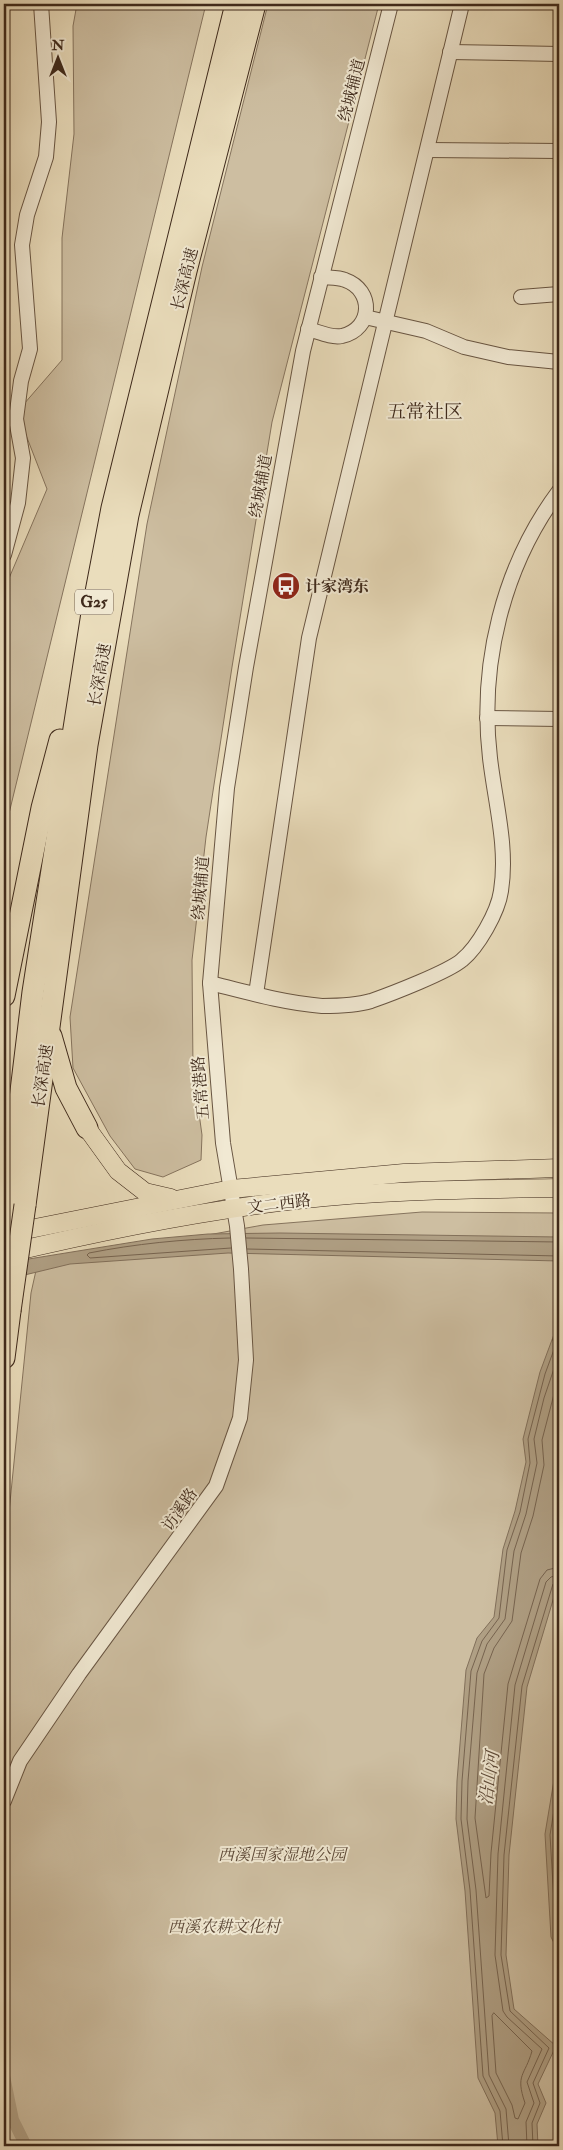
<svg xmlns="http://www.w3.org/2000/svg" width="563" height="2150" font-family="'IM FELL Double Pica','Noto Serif SC',serif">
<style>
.green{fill:#cdbea1;stroke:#86745e}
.water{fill:#b0a085;stroke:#82705b}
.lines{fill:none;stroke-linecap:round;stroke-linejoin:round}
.shore{stroke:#776450;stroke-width:1}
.canal{stroke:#b0a085;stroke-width:12}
.ferry{stroke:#604d3b;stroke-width:1;stroke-dasharray:6 5;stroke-linecap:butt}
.minor-casing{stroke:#695643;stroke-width:16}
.major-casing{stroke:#3e291b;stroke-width:19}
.highway-casing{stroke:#3e291b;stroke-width:23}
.minor{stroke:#f1e9d3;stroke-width:14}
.major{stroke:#eaddbc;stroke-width:18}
.highway{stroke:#eaddbc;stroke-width:21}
.highway-bridge-casing{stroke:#3e291b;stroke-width:23;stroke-linecap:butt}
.highway-bridge{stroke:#eaddbc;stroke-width:21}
.labels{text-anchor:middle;stroke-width:4;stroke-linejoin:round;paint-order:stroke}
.shield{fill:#f1e9d3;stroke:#746352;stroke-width:1}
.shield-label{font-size:15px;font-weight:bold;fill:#3e291b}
.street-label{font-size:16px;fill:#3e291b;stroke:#f1e9d3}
.poi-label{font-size:16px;font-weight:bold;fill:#3e291b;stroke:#f1e9d3;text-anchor:start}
.park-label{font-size:16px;font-style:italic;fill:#5b4736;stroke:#f1e9d3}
.water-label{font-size:18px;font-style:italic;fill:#604d3b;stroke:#f1e9d3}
.quarter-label{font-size:19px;fill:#3e291b;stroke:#f1e9d3}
</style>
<rect width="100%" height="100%" fill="#eaddbc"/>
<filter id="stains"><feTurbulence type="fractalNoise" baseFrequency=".004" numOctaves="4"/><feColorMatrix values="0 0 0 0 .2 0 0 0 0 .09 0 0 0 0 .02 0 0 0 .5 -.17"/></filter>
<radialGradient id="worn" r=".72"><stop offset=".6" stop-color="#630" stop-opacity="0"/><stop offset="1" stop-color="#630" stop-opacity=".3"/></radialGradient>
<g class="green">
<path d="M77 4H206L4 834V590L47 489 17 412 62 360V238L74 134 73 26Z"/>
<path d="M268 4H379L272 422 232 667 206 837 192 960 193 1070 202 1135 201 1160 163 1177 135 1169 110 1136 73 1068 70 1017 147 524 202 267Z"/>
<path d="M422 1212 559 1213V2146H4V1562L31 1293 37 1266 263 1225Z"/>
</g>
<g class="water">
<path d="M280 1233 559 1237V1261L228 1253 70 1264 4 1280V1263L152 1239 208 1234Z"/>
<path d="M559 1321V1580L527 1687 509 1855 506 1955 514 2009 556 2046 538 2084 546 2103 537 2124 538 2146H498L495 2113 478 2078 465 1891 456 1819 457 1781 466 1670 477 1638 494 1617 503 1549 515 1511 526 1462 523 1439 540 1372Z"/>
<path d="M559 1750V1953L551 1937 545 1834Z"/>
</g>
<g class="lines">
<g class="shore">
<path d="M230 1238C183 1239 135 1244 89 1253L87 1255 90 1258 231 1248"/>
<path d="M246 1238 559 1242"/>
<path d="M247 1249 559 1256"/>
<path d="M559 1375 542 1440 544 1465 533 1516 521 1553 512 1621 494 1648 484 1674 475 1818 486 1898 489 1896 491 1853 508 1684 540 1579 547 1570 559 1567"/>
<path d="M559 1779 550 1835 556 1935 559 1942"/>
<path d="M559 1816 556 1835 559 1900"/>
<path d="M494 2013 532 2051C525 2076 515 2074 525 2103L518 2119 515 2118 512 2105 496 2073 492 2016Z"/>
<path d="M503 2146 500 2111 483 2076 470 1890 461 1819 462 1781 471 1671 482 1641 499 1618 507 1550 520 1512 530 1463 528 1439 545 1374 559 1336"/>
<path d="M509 2146 506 2109 489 2075 476 1890 467 1819 468 1781 477 1673 487 1644 505 1619 514 1551 526 1514 537 1463 534 1439 544 1398 559 1354"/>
<path d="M527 2146 526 2122 534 2103 527 2082 542 2049 507 2017 503 2011 495 1955 498 1854 515 1685 546 1582 551 1577 559 1575"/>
<path d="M533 2146 532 2123 540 2103 533 2083 549 2048 510 2011 501 1955 504 1855 522 1686 553 1584 559 1581"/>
</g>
<path class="canal" d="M4 2076 13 2120 26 2146"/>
<path class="ferry" d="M552 1340 559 1338"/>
<defs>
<g id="minor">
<path d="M450 52 559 54"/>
<path d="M428 150 559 151"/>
<path d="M521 297 559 294"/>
<path d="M365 317 426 331 464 347 508 357 559 362"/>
<path d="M308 329C319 332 331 338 342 336 373 329 374 290 345 280 338 277 328 278 321 277"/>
<path d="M4 555 18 503 23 458 16 419 21 381 30 349 22 245 27 215 46 157 49 122 41 4"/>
<path d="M487 718 559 719"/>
<path d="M210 983C246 992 284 1003 322 1006 336 1006 358 1005 371 1001 391 994 448 972 462 960 478 947 498 912 501 891 508 847 495 802 490 758 479 664 503 566 559 491"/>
<path d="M256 994 309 638 462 4"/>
<path d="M4 1801 20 1761 79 1674 216 1486 240 1418 246 1360 241 1269 237 1226 223 1143 210 983 227 788 246 667 303 351 391 4"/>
</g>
<g id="major">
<path d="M87 1128 118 1171 145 1192 171 1198"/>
<path d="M10 1233 231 1189 404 1173 559 1168"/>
<path d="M4 1254C109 1229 217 1207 325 1197 402 1190 481 1189 559 1188"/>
</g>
<g id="highway">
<path d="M4 996 42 808 60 740"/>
<path d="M51 1036 66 1088 87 1128"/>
<path d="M25 1205 87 745 128 515 186 271 255 4"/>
<path d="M4 1231 33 992 92 613 112 508 236 4"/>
<path d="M4 1358 10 1311"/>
</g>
</defs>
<use href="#minor" class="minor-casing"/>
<use href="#major" class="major-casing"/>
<use href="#highway" class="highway-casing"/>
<use href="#minor" class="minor"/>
<use href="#major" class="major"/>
<use href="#highway" class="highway"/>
<defs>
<path id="highway-bridge" d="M10 1311 25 1205"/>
</defs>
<use href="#highway-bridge" class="highway-bridge-casing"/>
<use href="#highway-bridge" class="highway-bridge"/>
</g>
<defs>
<symbol id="bus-disc" viewBox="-11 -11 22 22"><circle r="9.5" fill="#8f2418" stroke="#f1e9d3"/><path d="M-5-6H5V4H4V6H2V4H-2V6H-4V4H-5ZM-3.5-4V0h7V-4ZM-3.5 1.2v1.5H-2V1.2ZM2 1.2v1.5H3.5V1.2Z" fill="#fff"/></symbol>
</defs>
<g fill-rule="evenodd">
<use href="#bus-disc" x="270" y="570" width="32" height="32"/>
</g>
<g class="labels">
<rect class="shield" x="75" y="589.5" width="38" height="25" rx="4"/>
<g class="shield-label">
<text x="94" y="607">G25</text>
</g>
<g class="street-label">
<text transform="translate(351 90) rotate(-76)" y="6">绕城辅道</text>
<text transform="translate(184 279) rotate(-76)" y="6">长深高速</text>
<text transform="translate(260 486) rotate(-80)" y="6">绕城辅道</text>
<text transform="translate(99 675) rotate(-80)" y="6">长深高速</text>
<text transform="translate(200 888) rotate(-85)" y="6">绕城辅道</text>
<text transform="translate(42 1076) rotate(-82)" y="6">长深高速</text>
<text transform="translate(200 1088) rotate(-95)" y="6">五常港路</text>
<text transform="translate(279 1203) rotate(-7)" y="6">文二西路</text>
<text transform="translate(179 1509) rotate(-55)" y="6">访溪路</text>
</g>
<g class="poi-label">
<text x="305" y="592">计家湾东</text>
</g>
<g class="park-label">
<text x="282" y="1860">西溪国家湿地公园</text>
<text x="224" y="1932">西溪农耕文化村</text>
</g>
<g class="water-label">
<text transform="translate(489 1778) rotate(-82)" y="6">沿山河</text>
</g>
<g class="quarter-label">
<text x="425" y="418">五常社区</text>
</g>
</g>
<rect width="563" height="2150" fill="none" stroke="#eaddbc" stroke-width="20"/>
<rect x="5" y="5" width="553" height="2140" fill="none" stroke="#3e291b" stroke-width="2.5"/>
<rect x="10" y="10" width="543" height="2130" fill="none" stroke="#3e291b"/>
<g transform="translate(58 58)" stroke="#f1e9d3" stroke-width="4" paint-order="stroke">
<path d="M0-4L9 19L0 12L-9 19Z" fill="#3e291b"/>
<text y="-8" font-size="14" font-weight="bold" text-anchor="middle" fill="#3e291b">N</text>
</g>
<rect width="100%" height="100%" filter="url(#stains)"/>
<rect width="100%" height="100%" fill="url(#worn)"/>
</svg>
